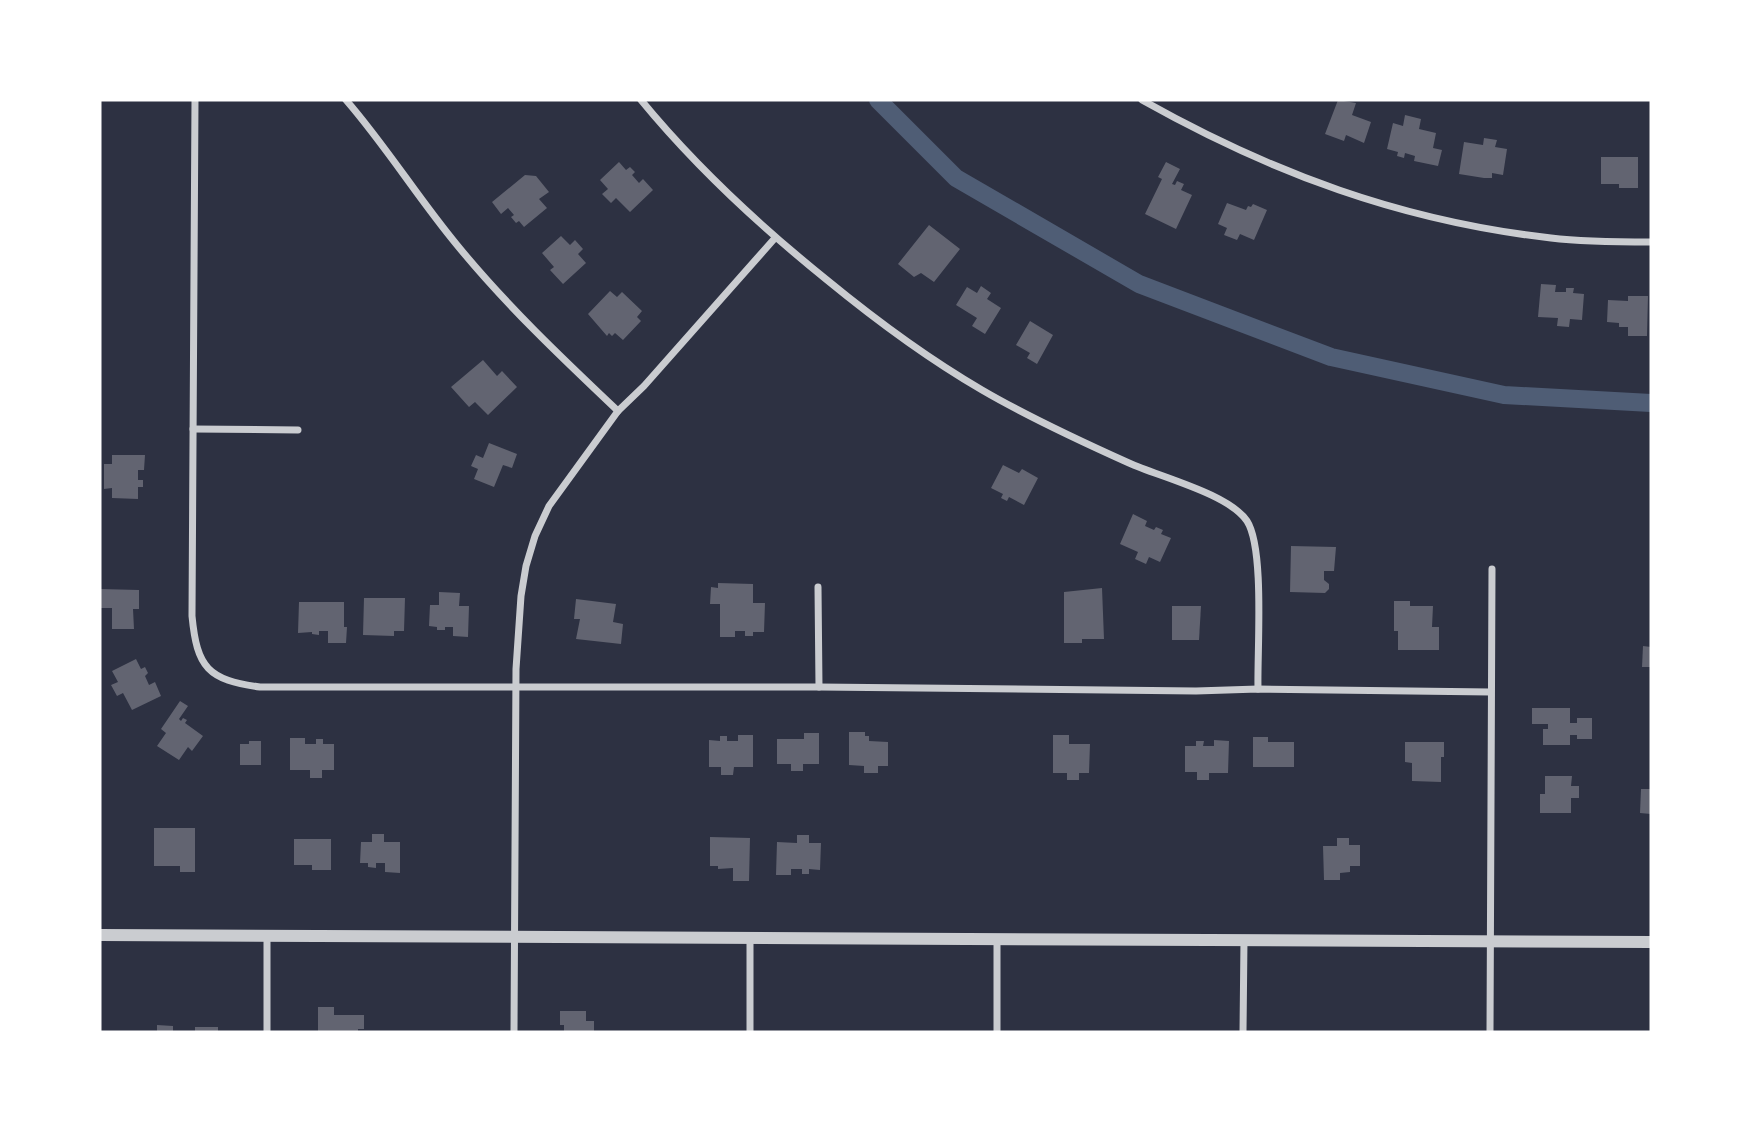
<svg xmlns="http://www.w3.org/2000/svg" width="1751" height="1132" font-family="'DM Sans',sans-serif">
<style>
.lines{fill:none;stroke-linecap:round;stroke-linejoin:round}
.canal{stroke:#4f5d75;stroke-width:18}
.building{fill:#626471}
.minor{stroke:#caccd0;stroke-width:7}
.tertiary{stroke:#caccd0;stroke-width:12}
</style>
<rect width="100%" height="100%" fill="#2d3142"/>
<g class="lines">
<path class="canal" d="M878 100 956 178 1139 284 1331 357 1504 395 1651 403"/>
</g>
<g class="building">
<path d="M1338 100 1356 103 1352 115 1371 122 1364 143 1346 135 1344 141 1325 134Z"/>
<path d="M1405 115 1421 119 1419 129 1436 133 1433 148 1442 150 1438 166 1414 161 1415 156 1405 153 1404 158 1397 156 1398 152 1387 149 1393 123 1403 126Z"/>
<path d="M1484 138 1497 140 1495 147 1507 149 1503 175 1492 173V178H1484L1459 174 1464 142 1483 145Z"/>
<path d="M1601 157H1638V188H1619V184H1601Z"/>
<path d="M619 162 626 170 630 167 635 172 632 175 639 183 643 179 653 190 630 212 616 198 611 203 602 194 608 189 600 180Z"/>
<path d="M1166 162 1180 169 1172 184 1175 185 1177 181 1184 184 1181 190 1192 195 1176 229 1145 214 1162 179 1158 177Z"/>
<path d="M525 175 536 176 549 192 539 199 547 208 524 227 519 221 516 223 511 217 514 215 508 208 501 214 492 202Z"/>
<path d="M1227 203 1246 210 1248 206 1251 207 1253 204 1267 210 1254 240 1240 234 1237 240 1224 235 1227 228 1218 224Z"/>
<path d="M929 225 960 249 934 282 921 273 914 277 898 264Z"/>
<path d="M561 236 570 245 575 240 583 249 578 254 586 263 563 284 550 270 554 267 542 253Z"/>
<path d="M1541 284 1556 285 1555 292H1566V288H1574L1573 293 1584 294 1582 320 1570 319 1569 327 1557 326 1558 318 1538 317Z"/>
<path d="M981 286 991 293 987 299 1001 308 985 334 972 326 977 318 956 305 967 287 977 293Z"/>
<path d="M610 291 617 297 622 292 642 311 637 317 641 321 623 340 615 333 612 336 609 333 607 336 588 314Z"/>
<path d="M1628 296H1648L1647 336H1628V327H1619V323L1607 322 1608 300 1628 301Z"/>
<path d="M1030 321 1053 335 1037 364 1027 358 1030 353 1016 345Z"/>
<path d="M483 360 497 376 502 371 517 387 488 415 475 402 469 407 451 387Z"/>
<path d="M489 443 517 454 512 468 503 465 494 487 474 479 478 469 471 466 476 455 483 458Z"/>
<path d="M112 455H145L144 470H138V480H143V487H138V499L112 498V488L104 489V464H112Z"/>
<path d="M1003 465 1019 473 1022 469 1038 478 1024 505 1009 497 1007 501 1001 498 1003 494 991 488Z"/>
<path d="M1133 514 1147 521 1145 526 1154 530 1156 527 1163 530 1161 534 1171 538 1160 562 1149 557 1146 564 1135 559 1138 552 1120 544Z"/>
<path d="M1291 546 1336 547 1334 571H1324V580L1329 584V589L1325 593 1290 592Z"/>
<path d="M718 583 753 584V603H765L764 632H753V636H745V631H735V637H720V604H710L711 587 718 588Z"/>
<path d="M1102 588 1104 639H1082V643H1064V592Z"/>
<path d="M100 589 139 590V609H133L134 629H112V608H100Z"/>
<path d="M439 592 460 593 459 606H469L468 637 453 636V627H445V630H437V627L429 626 430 605H439Z"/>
<path d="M364 598H405L404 631H394V636L363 635Z"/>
<path d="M576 599 616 604 613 622 623 624 621 644 576 639 580 619H574Z"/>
<path d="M1394 601H1410V606H1433L1432 627H1439V650H1398V631H1394Z"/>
<path d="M299 602H344V627H347L346 643H328V631H319V635L312 634V632L298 633Z"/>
<path d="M1172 606H1201L1199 640H1172Z"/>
<path d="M1643 646 1651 647V667H1642Z"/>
<path d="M136 659 141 669 145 667 148 673 145 676 149 685 155 682 161 696 132 710 123 693 117 696 111 685 118 682 112 671Z"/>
<path d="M180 701 188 706 179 719 181 721 183 718 187 720 185 723 203 736 192 751 188 747 179 760 157 746 166 733 161 729Z"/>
<path d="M1532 708H1570V723H1577V718H1592V739H1577V735H1570V745H1543V729H1548V724H1532Z"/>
<path d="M849 732H865V736H869V741L888 742V766H878V773H864V766L849 765Z"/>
<path d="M804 733H819V764H803V771H791V764H777V739H804Z"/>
<path d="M738 735H753V767H734L733 775H721V767H709V740L720 741V736H727V741H738Z"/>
<path d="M1053 735H1069V744H1090L1089 773H1079V780H1067V773H1053Z"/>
<path d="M1253 737H1268V742H1294V767H1253Z"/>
<path d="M290 738H305V744H316V739H323V744H334V770H322V778H310V770H290Z"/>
<path d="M1214 740 1229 741 1228 773H1209V780H1197V772H1185V746H1196V741H1204L1203 746H1214Z"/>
<path d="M249 741H261V765H240V744H249Z"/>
<path d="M1405 742H1444V757H1441V782L1412 781V763L1405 762Z"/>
<path d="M1545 776H1572L1571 786H1579V798H1571V813H1540V794H1545Z"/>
<path d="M1641 789H1651V814L1640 813Z"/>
<path d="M154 828H195V872H180V866H154Z"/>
<path d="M372 834H384V842H400V873L385 872V863H376V868L368 867V863H360L361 842H372Z"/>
<path d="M797 835H809V843H821L820 870 809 869V874H802V869H791V875H776L777 842 797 843Z"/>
<path d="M710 837 750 838 749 881H733V868L718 869V866H710Z"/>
<path d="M1337 838H1349V845H1360V866H1350V872L1340 873V880H1324L1323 846H1337Z"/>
<path d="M294 839H331V870H312V865H294Z"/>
<path d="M318 1007H334V1015H364V1029H358V1032L318 1031Z"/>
<path d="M560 1011H586V1021H594V1032H564V1025H560Z"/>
<path d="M157 1025 173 1026V1032H157Z"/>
<rect x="195" y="1027" width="23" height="5"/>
</g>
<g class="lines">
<g class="minor">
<path d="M195 100 192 616C197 668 208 680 260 687H819L1196 691 1258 689 1490 692"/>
<path d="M346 100C386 146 418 198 457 245 506 305 562 358 618 411"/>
<path d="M641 100C696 167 760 226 827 280 877 321 927 358 982 390 1030 418 1080 441 1129 463 1160 477 1229 494 1247 521 1265 549 1257 652 1258 689"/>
<path d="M1142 100C1272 173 1401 221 1551 238 1584 242 1618 242 1651 242"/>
<path d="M193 429 298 430"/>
<path d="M818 587 819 687"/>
<path d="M997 939V1032"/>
<path d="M267 1032V936"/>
<path d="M514 1032 516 669 521 596 526 566 535 536 549 506 618 411 644 386 775 238"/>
<path d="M750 1032V938"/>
<path d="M1243 1032 1244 940"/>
<path d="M1490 1032 1492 569"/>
</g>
<path class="tertiary" d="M100 935 1651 942"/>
</g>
<rect width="1751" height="1132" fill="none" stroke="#ffffff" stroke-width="203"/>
</svg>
